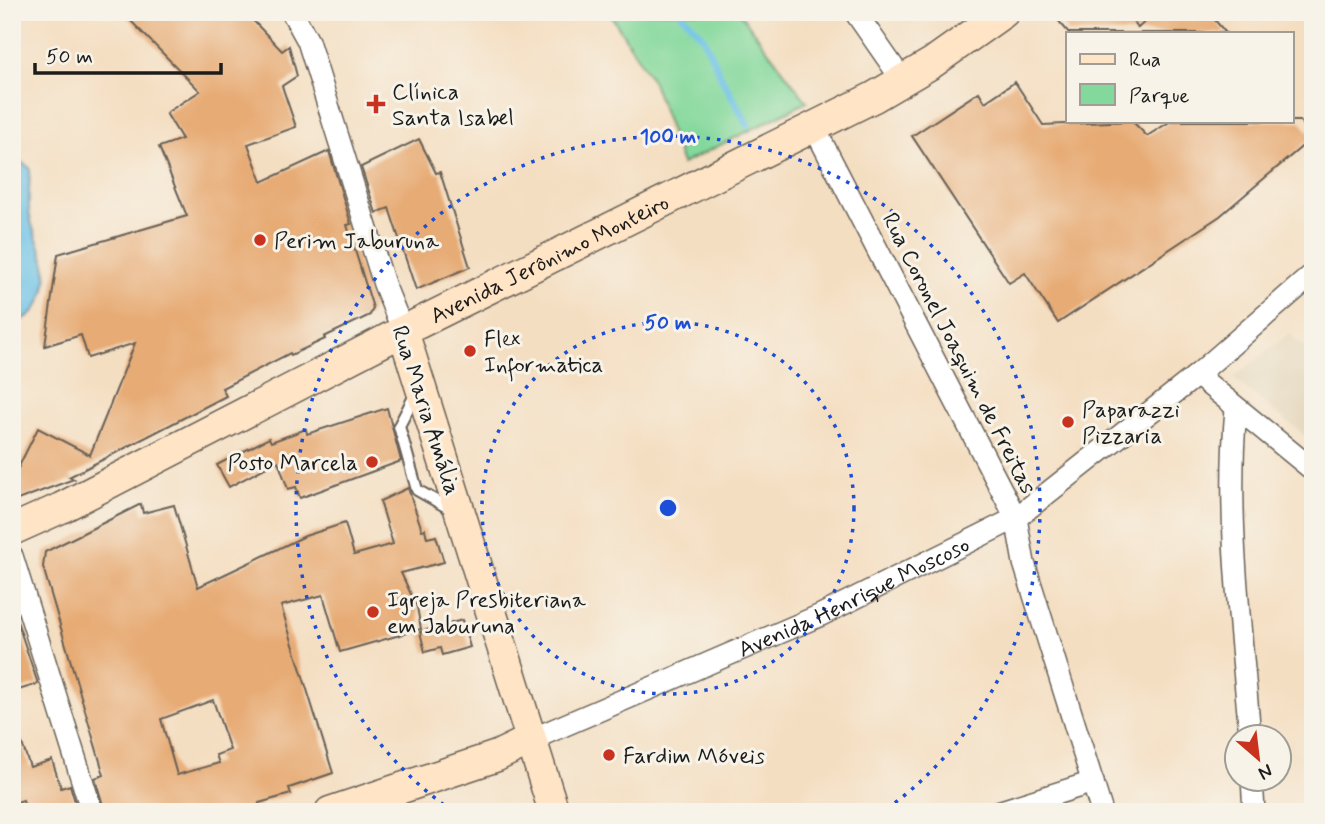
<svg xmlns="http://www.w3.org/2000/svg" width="1325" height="824" font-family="Mynerve,sans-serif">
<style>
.built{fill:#e1d1b4}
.green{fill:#83d89b;stroke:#507a5c;stroke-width:2}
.water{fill:#6ac1e7;stroke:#436e82;stroke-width:2}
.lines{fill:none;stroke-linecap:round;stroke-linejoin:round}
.stream{stroke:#6ac1e7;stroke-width:7}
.building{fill:#e7ab75;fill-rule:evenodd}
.lane-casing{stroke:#686056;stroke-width:14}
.street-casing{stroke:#686056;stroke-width:24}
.secondary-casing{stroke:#686056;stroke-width:33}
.lane{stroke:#fff;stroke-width:10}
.street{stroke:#fff;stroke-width:21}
.secondary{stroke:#ffe4c6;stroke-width:30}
.ring{fill:none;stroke:#1d4ed8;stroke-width:3.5;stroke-dasharray:3.5 7}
.poi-dot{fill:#c8321e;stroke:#f7f3e8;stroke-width:2.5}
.labels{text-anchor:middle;stroke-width:6;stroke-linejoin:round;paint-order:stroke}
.poi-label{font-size:23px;fill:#1c1c1c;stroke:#f7f3e8;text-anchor:start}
.street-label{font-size:23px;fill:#1c1c1c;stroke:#f7f3e8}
.centre{fill:#1d4ed8;stroke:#f7f3e8;stroke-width:3.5}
.ring-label{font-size:21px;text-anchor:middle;font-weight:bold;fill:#1d4ed8;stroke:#f7f3e8;stroke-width:6;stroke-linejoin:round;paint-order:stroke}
</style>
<rect width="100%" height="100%" fill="#f7f3e8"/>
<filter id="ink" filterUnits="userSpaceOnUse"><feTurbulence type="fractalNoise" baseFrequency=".0143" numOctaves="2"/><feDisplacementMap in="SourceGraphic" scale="14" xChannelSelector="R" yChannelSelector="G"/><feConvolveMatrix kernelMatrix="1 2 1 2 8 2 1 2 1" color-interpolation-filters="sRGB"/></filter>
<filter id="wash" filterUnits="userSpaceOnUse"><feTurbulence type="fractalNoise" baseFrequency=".00686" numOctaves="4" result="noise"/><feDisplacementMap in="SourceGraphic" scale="28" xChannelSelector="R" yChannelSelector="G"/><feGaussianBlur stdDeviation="1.57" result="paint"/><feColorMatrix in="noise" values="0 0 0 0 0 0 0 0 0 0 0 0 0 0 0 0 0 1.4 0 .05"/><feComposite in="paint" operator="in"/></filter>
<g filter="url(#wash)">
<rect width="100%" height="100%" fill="#f4dec1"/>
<path class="built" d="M1289 334 1313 355V442L1233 378Z"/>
<path class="green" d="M609 12H739L807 102 682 164 653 82Z"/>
<path class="water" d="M12 156 30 168C30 184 27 202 30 217 33 233 42 248 45 264 50 289 39 319 12 322Z"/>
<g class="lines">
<path class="stream" d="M680 12 703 37 723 81 748 125"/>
</g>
<g id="blocks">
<g class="building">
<path d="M122 12H245L282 51 289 46 297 76 282 86 296 127 248 144 262 182 329 151 351 224 347 225 373 308 370 315 324 337 325 339 291 355 290 353 222 388 226 396 69 477 74 479 12 502V480L38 428 90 455 135 343 88 358 81 335 45 346 58 254 187 216 159 147 182 139 166 113 200 91Z"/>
<path d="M1051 12H1127L1138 28 1156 12H1208L1226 33H1069Z"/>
<path d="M1015 82 1043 125 1132 121 1147 136 1171 121H1300L1313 137 1220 216 1058 323 1025 273 1009 283 912 136 979 92 985 102Z"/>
<path d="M419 139 436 173 440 172 470 267 416 290 389 208 376 213 361 167Z"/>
<path d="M387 408 401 461 300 498 296 487 288 489 278 461 229 487 217 465 269 438 271 442 306 429 307 434Z"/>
<path d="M408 488 422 530 425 529 427 538 436 536 444 562 401 573 417 607 421 629 340 652 323 595 281 606 333 773 289 788 291 794 259 803 262 812H105L95 778 104 775 43 567 45 552 141 504 143 513 174 505 198 587 305 536 345 523 354 555 393 544 380 501ZM213 700 230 750 216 755 219 763 177 775 161 719Z"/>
<path d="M12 618H16L38 684 12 692Z"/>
<path d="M462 620 470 647 442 655 440 648 425 652 420 632Z"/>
<path d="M16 726 30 767 52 760 61 788 70 785 78 812H26L23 800 17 802 12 789V727Z"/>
</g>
</g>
</g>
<g filter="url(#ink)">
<use href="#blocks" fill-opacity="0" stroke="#686056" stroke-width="2"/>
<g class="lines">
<defs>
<path id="lane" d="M416 393 399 426 417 490 452 510"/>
<g id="street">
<path d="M292 12 308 41 384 284 403 331"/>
<path d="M855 12 903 81"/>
<path d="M814 127 1016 518 1024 563 1102 812"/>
<path d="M1197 375 1313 470"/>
<path d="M1236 409C1226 518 1241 628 1250 736"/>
<path d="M12 556 92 812"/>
<path id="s1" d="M530 740 821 615 1016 518 1197 375 1313 274"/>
<path d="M1252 778 1254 812"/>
<path d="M998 812 1093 782"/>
</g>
<g id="secondary">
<path d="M403 331 554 812"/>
<path id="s2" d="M12 530 61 508 403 331 874 97 932 63 1004 12"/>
<path d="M330 812 497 756 530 740"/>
</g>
</defs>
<use href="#lane" class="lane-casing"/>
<use href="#street" class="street-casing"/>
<use href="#secondary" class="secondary-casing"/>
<use href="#lane" class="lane"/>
<use href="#street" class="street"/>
<use href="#secondary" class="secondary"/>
</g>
</g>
<g class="ring">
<circle cx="668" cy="508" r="186"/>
<path d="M452 811A372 372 0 1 1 884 811"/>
</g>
<g class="poi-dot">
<path d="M372.5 93.5h7v7h7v7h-7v7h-7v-7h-7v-7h7z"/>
<circle cx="260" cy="240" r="7"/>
<circle cx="470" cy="351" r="7"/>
<circle cx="1068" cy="422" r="7"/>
<circle cx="372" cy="462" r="7"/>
<circle cx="373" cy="612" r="7"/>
<circle cx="609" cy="755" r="7"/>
</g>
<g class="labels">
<g class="poi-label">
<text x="392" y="99">Clínica<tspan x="392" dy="26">Santa Isabel</tspan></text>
<text x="274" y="248">Perim Jaburuna</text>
<text x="484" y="346">Flex<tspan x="484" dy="26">Informatica</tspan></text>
<text x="1082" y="417">Paparazzi<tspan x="1082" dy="26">Pizzaria</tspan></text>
<text x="358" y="470" text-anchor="end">Posto Marcela</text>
<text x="387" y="607">Igreja Presbiteriana<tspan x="387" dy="26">em Jaburuna</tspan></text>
<text x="623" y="763">Fardim Móveis</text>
</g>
<g class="street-label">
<text dy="8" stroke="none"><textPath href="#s2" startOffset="602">Avenida Jerônimo Monteiro</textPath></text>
<text transform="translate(960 353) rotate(63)" y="8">Rua Coronel Joaquim de Freitas</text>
<text transform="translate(427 410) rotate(72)" y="8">Rua Maria Amália</text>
<text dy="8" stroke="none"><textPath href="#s1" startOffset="354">Avenida Henrique Moscoso</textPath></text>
</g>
</g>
<circle cx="668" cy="508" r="10" class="centre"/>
<g class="ring-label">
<text x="668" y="143">100 m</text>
<text x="668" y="329">50 m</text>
</g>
<rect width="1325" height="824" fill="none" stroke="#f7f3e8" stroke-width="42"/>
<rect x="1066" y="32" width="228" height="91" fill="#f7f3e8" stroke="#9f9d96" stroke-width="2"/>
<rect x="1080" y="54" width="35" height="10" fill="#ffe4c6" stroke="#9f9d96" stroke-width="2"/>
<text x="1129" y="66" font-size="21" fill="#1c1c1c">Rua</text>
<rect x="1080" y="84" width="35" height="21" fill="#83d89b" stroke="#9f9d96" stroke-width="2"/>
<text x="1129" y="102" font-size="21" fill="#1c1c1c">Parque</text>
<g transform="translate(1258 758) rotate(152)"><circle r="33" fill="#f7f3e8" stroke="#9f9d96" stroke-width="2"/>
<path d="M0-5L12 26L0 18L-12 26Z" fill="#c8321e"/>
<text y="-10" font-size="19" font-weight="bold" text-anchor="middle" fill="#1c1c1c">N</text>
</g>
<path d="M35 63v10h186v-10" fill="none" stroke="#1c1c1c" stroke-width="3.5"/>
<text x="46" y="63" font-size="21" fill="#1c1c1c" stroke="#f7f3e8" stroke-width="5" paint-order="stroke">50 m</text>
</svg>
